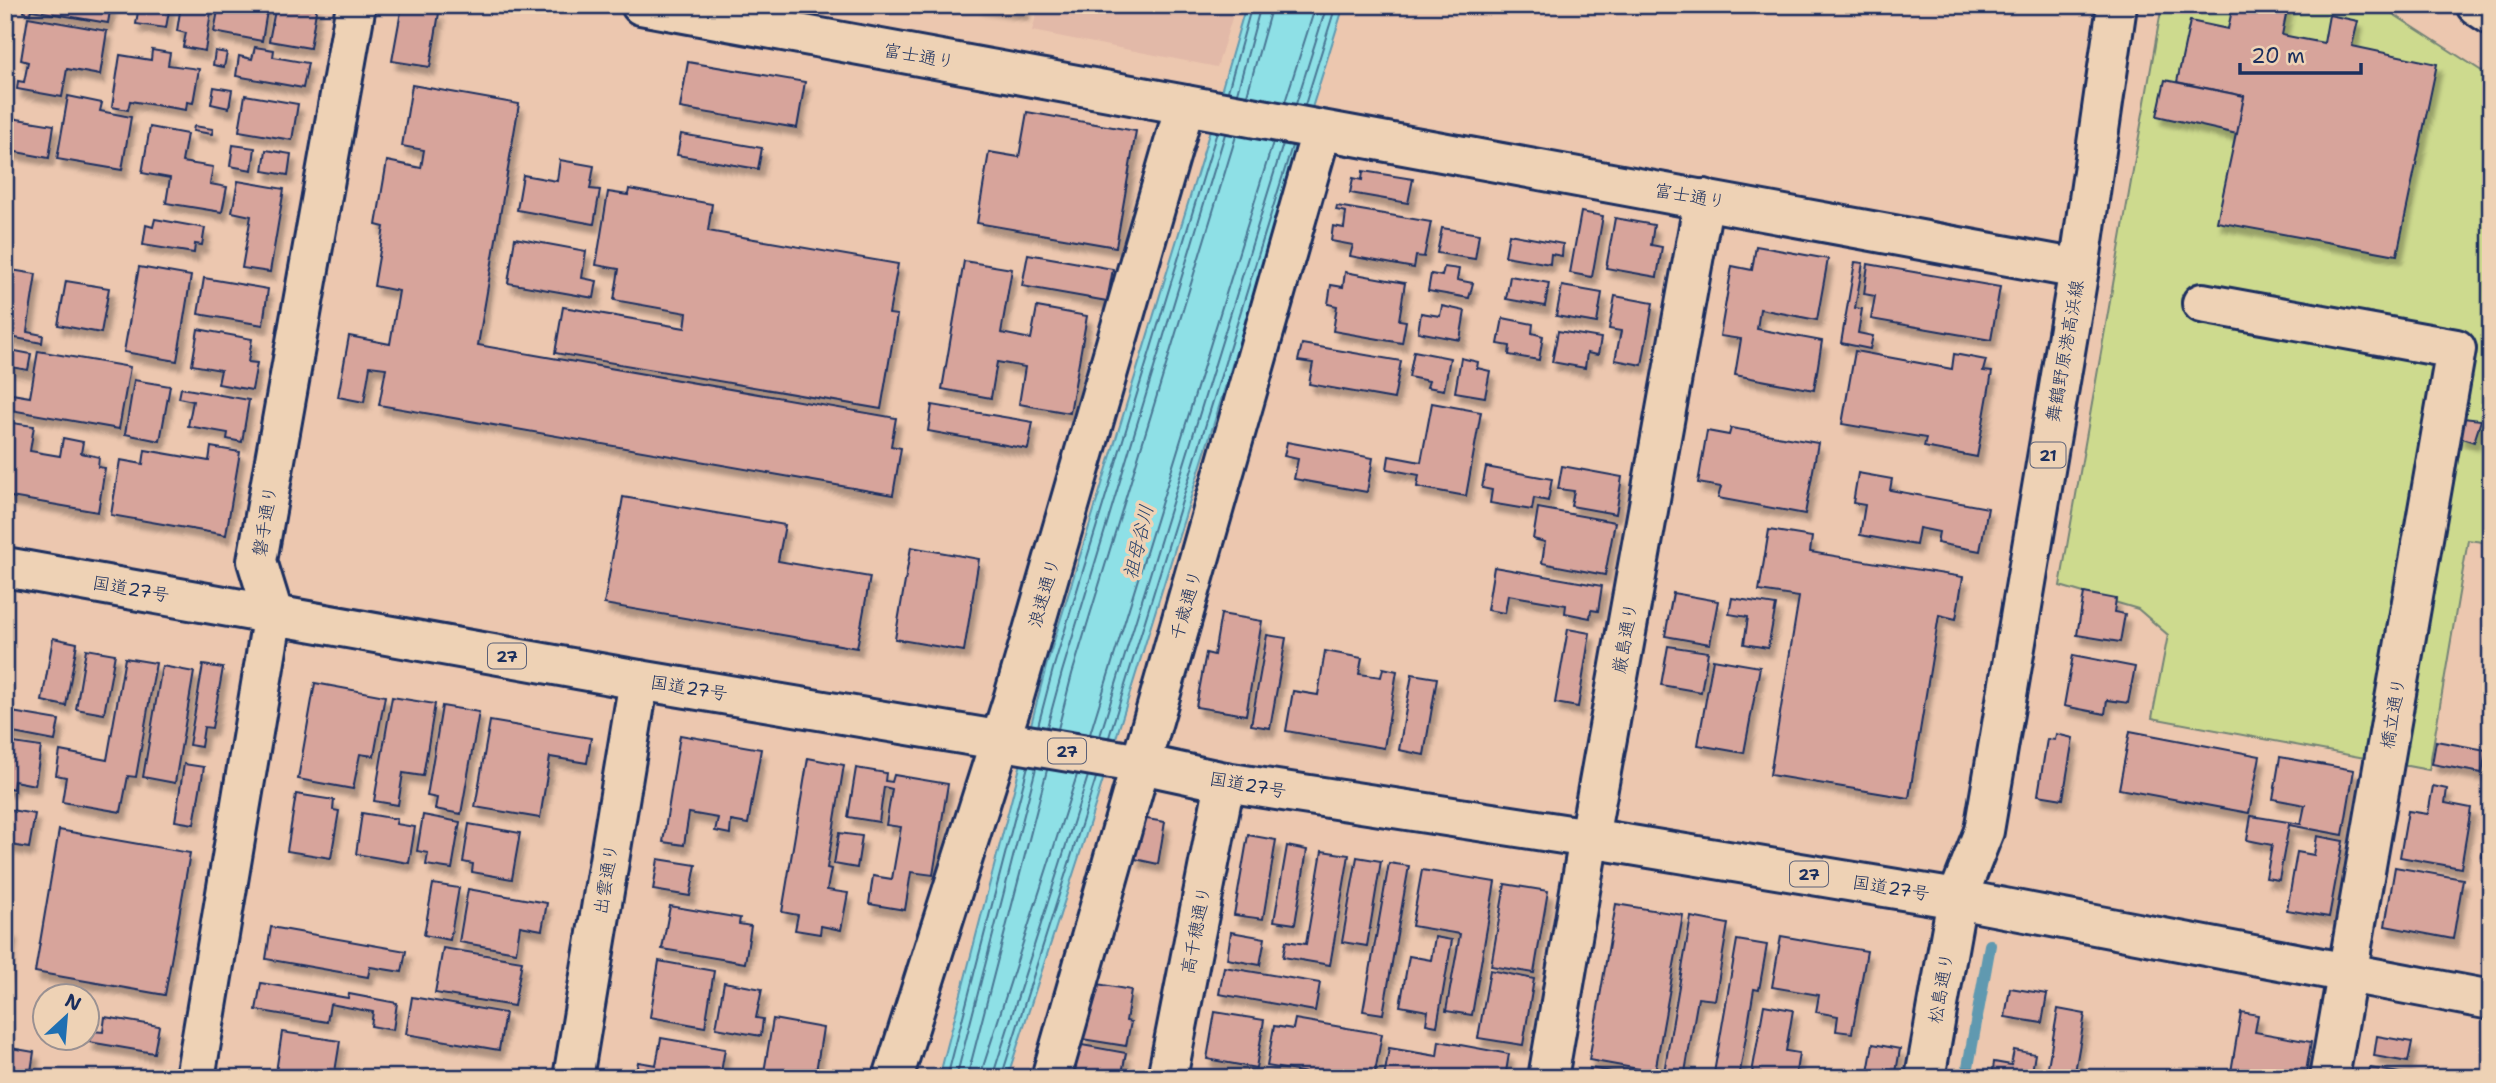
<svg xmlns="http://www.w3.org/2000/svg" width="2496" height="1083" font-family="'Shantell Sans','Klee One',sans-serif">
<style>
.built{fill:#e2b9a8}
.green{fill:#cdda8e;stroke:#748476;stroke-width:2}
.water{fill:#8ee0e6;stroke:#6099b0;stroke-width:2}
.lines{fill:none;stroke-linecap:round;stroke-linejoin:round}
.shore{stroke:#497694;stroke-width:2}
.stream{stroke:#6099b0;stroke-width:12}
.building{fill:#d7a49b;stroke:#1b2f5e;stroke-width:2;filter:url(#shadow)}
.minor-casing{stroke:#1b2f5e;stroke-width:44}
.major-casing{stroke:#1b2f5e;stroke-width:44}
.highway-casing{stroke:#1b2f5e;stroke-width:44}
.minor{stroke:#eed2b5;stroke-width:38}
.major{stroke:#eed2b5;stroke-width:38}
.highway{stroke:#eed2b5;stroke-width:38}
.labels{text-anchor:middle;stroke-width:7;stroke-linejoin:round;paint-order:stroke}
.shield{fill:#eed2b5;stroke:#5a6078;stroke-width:2}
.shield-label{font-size:16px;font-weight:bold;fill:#1b2f5e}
.street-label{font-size:18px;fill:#1b2f5e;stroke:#eed2b5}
.water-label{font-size:19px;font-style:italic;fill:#26416c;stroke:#eed2b5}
</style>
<defs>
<filter id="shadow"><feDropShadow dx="4.5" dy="8" stdDeviation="2" flood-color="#0004"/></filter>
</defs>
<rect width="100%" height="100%" fill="#ecc7af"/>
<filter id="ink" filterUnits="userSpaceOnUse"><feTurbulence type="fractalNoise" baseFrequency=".0143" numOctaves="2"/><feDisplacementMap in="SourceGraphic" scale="14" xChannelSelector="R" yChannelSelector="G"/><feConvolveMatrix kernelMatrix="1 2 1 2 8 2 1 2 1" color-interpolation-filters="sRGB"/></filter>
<g filter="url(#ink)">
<path class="built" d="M1039 5H1236L1217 67 1032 31Z"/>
<path class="green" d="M2162 5H2379L2491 77V543L2468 540 2429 770 2152 718 2168 635 2138 609 2060 586Z"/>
<path class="water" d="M1246 5H1344L1083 844 1007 1078H939L1046 667 1201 161Z"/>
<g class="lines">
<g class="shore">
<path d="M1228 91 1252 5"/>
<path d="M1237 93 1261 5"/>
<path d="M1247 95 1272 5"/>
<path d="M1285 102 1316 5"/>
<path d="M1296 104 1327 5"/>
<path d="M1305 105 1336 5"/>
<path d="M1038 726 1053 669 1217 132"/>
<path d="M1047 727 1062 672 1225 134"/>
<path d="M1058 729 1072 674 1236 136"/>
<path d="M1090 734 1273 142"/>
<path d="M1100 736 1283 144"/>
<path d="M1109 737 1292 146"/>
<path d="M947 1078 1028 766"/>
<path d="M956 1078 1036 768"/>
<path d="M967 1078 1047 770"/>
<path d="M982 1078 983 1067 1077 775"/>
<path d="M992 1078 1088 776"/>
<path d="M1001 1078 1096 778"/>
</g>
<path class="stream" d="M1966 1078 1990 945"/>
</g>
<g class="building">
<path d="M25 5H111L108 23 31 10 30 14 24 12Z"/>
<path d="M139 5H170L166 28 136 24Z"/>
<path d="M181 5H212L205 51 183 47 186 33 177 31Z"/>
<path d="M219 5H268L262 41 214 32Z"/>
<path d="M276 5H317L310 48 269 41Z"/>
<path d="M977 5H1025L1024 12Z"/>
<path d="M2233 5H2288L2282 35 2324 43 2329 15 2358 21 2352 46 2437 64 2397 255 2217 222 2244 96 2177 82 2190 21 2228 29Z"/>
<path d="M402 6 439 13 430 67 392 61Z"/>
<path d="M28 17 107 31 100 75 67 69 62 97 17 89 18 81 24 82 28 62 21 60Z"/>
<path d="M255 47 274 50 273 57 308 63 303 88 236 76 239 56 252 59Z"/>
<path d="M152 50 170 53 168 65 199 69 193 103 187 102 186 110 130 101 128 110 112 107 120 55 151 60Z"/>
<path d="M215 51 227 53 224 67 213 65Z"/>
<path d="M688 62 805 82 797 128 680 108Z"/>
<path d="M2165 80 2244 96 2237 134 2157 116Z"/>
<path d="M412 85 519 104 478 345 896 418 891 446 901 448 893 495 379 405 386 368 370 366 364 402 338 397 349 336 390 344 399 291 374 286 384 227 376 225 387 161 421 168 424 150 402 146Z"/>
<path d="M214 87 232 90 229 108 211 104Z"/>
<path d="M245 95 298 104 292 140 239 131Z"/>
<path d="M68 96 102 103 100 111 131 117 122 170 57 159Z"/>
<path d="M1027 112 1136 131 1116 247 977 223 989 152 1019 157Z"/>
<path d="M5 117 54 125 49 158 5 150Z"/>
<path d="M194 126 213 129 212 134 193 131Z"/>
<path d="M150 127 187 134 182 162 213 167 210 184 227 187 222 212 166 203 170 178 142 173Z"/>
<path d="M681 134 762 148 758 169 677 155Z"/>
<path d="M233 145 255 148 252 170 230 166Z"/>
<path d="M266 150 291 154 288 175 263 171Z"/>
<path d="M560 160 594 166 590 189 600 190 594 224 517 210 523 175 557 181Z"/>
<path d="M1363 171 1413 179 1408 203 1350 193 1353 178 1362 180Z"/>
<path d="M238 181 284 189 270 272 242 268 251 216 232 212Z"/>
<path d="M629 189 712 204 708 231 898 264 889 314 897 315 881 409 555 353 563 307 685 328 687 313 614 300 619 269 596 265 608 192 628 195Z"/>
<path d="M1337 206 1431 222 1424 257 1416 256 1414 268 1350 256 1353 245 1331 241 1333 226 1344 228 1346 212 1336 210Z"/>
<path d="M1581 212 1603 216 1592 277 1570 273Z"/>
<path d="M1615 218 1654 225 1651 245 1662 247 1657 277 1606 268Z"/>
<path d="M155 219 205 228 202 245 195 244 194 253 143 245 146 225 153 227Z"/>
<path d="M1442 228 1479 234 1475 259 1437 253Z"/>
<path d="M1509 234 1563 244 1562 256 1551 254 1550 264 1505 256Z"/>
<path d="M515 238 586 251 582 278 597 281 594 298 508 283Z"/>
<path d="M1756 246 1828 259 1817 320 1760 309 1757 329 1822 341 1814 390 1735 375 1741 339 1720 336 1732 266 1752 270Z"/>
<path d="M1028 254 1113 269 1107 301 1022 286Z"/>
<path d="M964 261 1012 269 1001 333 1031 339 1037 307 1087 316 1070 413 1019 404 1025 367 997 362 991 398 942 389Z"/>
<path d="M1855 262 1863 263 1855 308 1862 309 1858 333 1873 336 1870 349 1841 343Z"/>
<path d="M1868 264 2000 287 1991 340 1871 319 1875 296 1864 294Z"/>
<path d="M139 267 191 276 177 361 124 352Z"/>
<path d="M1444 267 1459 269 1457 280 1473 283 1469 298 1428 291 1431 274 1442 276Z"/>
<path d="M5 269 36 274 27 332 43 335 42 343 5 336Z"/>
<path d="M1345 272 1405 283 1399 320 1406 321 1402 343 1333 331 1337 306 1328 304 1331 285 1343 287Z"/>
<path d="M1510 276 1549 283 1545 306 1506 299Z"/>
<path d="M204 278 268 289 263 325 198 314Z"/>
<path d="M66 281 109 288 101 333 58 325Z"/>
<path d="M1562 286 1602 293 1597 323 1556 316Z"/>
<path d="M1615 296 1653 303 1642 365 1615 360 1621 331 1609 329Z"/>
<path d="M1442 306 1465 311 1460 340 1418 332 1421 313 1440 316Z"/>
<path d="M1503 318 1533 324 1532 333 1543 336 1539 360 1509 355 1510 346 1498 344Z"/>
<path d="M198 329 252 339 248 362 257 363 252 390 218 384 221 370 192 365Z"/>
<path d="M1558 331 1601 338 1598 355 1587 353 1585 368 1552 362Z"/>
<path d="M1302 344 1401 361 1394 399 1309 384 1313 363 1298 361Z"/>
<path d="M5 349 31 354 28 370 5 366Z"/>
<path d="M38 351 130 367 119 429 5 409 6 393 30 397Z"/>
<path d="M1414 351 1450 358 1444 390 1427 387 1429 381 1409 377Z"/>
<path d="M1855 351 1952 369 1954 354 1986 360 1983 371 1992 372 1977 457 1924 447 1926 438 1842 424Z"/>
<path d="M1461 358 1478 362 1477 368 1490 371 1485 397 1455 392Z"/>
<path d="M134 380 170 386 160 441 125 434Z"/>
<path d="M181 388 249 400 242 442 227 439 228 433 188 426 193 401 179 398Z"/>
<path d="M1432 403 1481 412 1466 496 1417 487 1419 475 1387 469 1389 456 1421 462Z"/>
<path d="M932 405 1033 422 1028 449 928 431Z"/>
<path d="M2463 418 2481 420 2474 442 2459 437Z"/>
<path d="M5 422 34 426 30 451 60 456 63 438 83 442 81 453 99 457 98 467 105 468 98 512 5 496Z"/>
<path d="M1731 428 1818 443 1805 514 1718 498 1721 487 1698 483 1707 431 1729 435Z"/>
<path d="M1287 442 1373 458 1367 492 1294 479 1298 459 1284 456Z"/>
<path d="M211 447 240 452 226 535 111 515 120 460 143 464 145 450 209 461Z"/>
<path d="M1562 466 1622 477 1616 514 1571 506 1574 491 1558 489Z"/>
<path d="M1486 467 1552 479 1548 501 1534 498 1532 510 1490 503 1492 490 1482 488Z"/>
<path d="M1858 473 1892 479 1890 490 1988 508 1980 551 1937 543 1939 532 1919 528 1916 545 1860 535 1865 505 1853 503Z"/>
<path d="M623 497 785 525 778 561 870 577 857 648 604 604Z"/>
<path d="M1538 508 1615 522 1605 575 1542 563 1545 542 1533 539Z"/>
<path d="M1769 530 1812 537 1810 552 1963 577 1956 619 1939 615 1909 798 1770 775 1799 597 1759 591Z"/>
<path d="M911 547 979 559 964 651 895 639Z"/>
<path d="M1494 567 1602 586 1598 611 1591 610 1590 618 1565 613 1566 605 1508 595 1505 613 1487 610Z"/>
<path d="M1673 593 1718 601 1710 644 1665 636Z"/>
<path d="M2084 593 2116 599 2114 612 2125 614 2120 642 2077 635Z"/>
<path d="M1732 598 1776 605 1768 648 1744 644 1748 617 1729 614Z"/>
<path d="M1221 614 1262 621 1246 715 1196 707 1206 653 1214 655Z"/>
<path d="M1568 629 1590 633 1578 707 1555 703Z"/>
<path d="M1267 635 1286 638 1270 728 1251 725Z"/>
<path d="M53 638 77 643 66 706 42 701Z"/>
<path d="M1668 646 1708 652 1701 692 1661 685Z"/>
<path d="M86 649 115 654 104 714 76 709Z"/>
<path d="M1325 651 1362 658 1359 674 1381 677 1383 668 1397 671 1384 748 1286 731 1293 691 1318 695Z"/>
<path d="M2073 655 2135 667 2128 703 2107 700 2105 714 2064 706Z"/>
<path d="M125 658 156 663 136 777 128 776 121 812 62 802 66 777 56 775 60 751 107 760Z"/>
<path d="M1713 659 1760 667 1744 753 1698 745Z"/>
<path d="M203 665 223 668 212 728 204 727 201 747 189 745Z"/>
<path d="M162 666 194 672 175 783 143 777Z"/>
<path d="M1412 674 1437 678 1424 755 1399 750Z"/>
<path d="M315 683 385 696 374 756 360 754 353 789 298 779Z"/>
<path d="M392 697 435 704 423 776 403 773 398 805 374 801Z"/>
<path d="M442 706 479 712 461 814 435 809 437 798 427 796Z"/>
<path d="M12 712 59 720 55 741 8 732Z"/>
<path d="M490 721 591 738 587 763 550 757 540 818 475 807Z"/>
<path d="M2130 731 2260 756 2249 813 2119 789Z"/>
<path d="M2056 734 2073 738 2063 799 2038 795 2047 739 2055 740Z"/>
<path d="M680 735 761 749 748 824 731 821 730 834 715 831 718 818 689 813 684 845 663 842Z"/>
<path d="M2436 741 2486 750 2482 773 2432 764Z"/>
<path d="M7 742 41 747 35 785 14 781 13 789 5 787Z"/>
<path d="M2280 757 2354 770 2343 835 2289 825 2279 880 2266 878 2272 845 2247 840 2251 816 2301 824 2305 805 2273 799Z"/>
<path d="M808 758 844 765 827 868 831 869 827 890 848 893 841 930 821 926 820 934 795 930 798 915 782 912Z"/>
<path d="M184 764 204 767 194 824 175 821Z"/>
<path d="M856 768 886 773 885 781 892 782 894 775 948 784 933 875 911 872 905 910 869 904 873 876 892 879 901 827 886 825 892 789 884 787 879 822 848 817Z"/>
<path d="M2433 786 2447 789 2445 803 2471 808 2461 868 2400 857 2408 811 2428 814Z"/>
<path d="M296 794 334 800 333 810 339 811 331 858 287 851Z"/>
<path d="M5 809 35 814 29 848 5 844Z"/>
<path d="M2490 810H2491V859L2482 857Z"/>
<path d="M362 813 397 819 396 824 415 827 409 863 356 854Z"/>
<path d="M423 815 460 822 452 869 426 865 428 853 417 851Z"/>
<path d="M1141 818 1165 822 1158 864 1135 859Z"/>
<path d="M469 824 520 833 512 879 472 872 473 864 463 862Z"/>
<path d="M59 830 190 853 165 995 35 972Z"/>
<path d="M839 833 862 836 857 868 834 864Z"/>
<path d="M1248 835 1276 840 1263 919 1234 915Z"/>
<path d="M2317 836 2343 841 2329 917 2287 910 2297 852 2314 855Z"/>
<path d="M1287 846 1307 850 1295 924 1274 921Z"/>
<path d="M1322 851 1349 855 1330 965 1283 957 1286 941 1306 944Z"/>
<path d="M1357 857 1381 861 1367 946 1342 942Z"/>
<path d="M658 859 696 865 690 896 653 890Z"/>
<path d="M1389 863 1409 866 1383 1014 1363 1011Z"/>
<path d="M2395 867 2463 879 2453 939 2385 926Z"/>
<path d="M1422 870 1495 882 1472 1015 1446 1011 1460 934 1412 926Z"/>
<path d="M433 884 459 888 450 940 424 935Z"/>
<path d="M1505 884 1548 891 1534 973 1491 966Z"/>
<path d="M468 889 547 903 542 930 520 926 516 952 459 942Z"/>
<path d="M1616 904 1683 915 1655 1072 1589 1060Z"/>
<path d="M670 906 740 918 739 924 751 926 745 963 662 949Z"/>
<path d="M1691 917 1728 924 1715 1000 1698 998 1684 1078H1663Z"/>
<path d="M271 927 406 951 402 972 370 967 368 977 266 959Z"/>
<path d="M5 931 12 932 5 976Z"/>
<path d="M1231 932 1265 938 1260 965 1227 959Z"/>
<path d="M1781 936 1867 951 1852 1033 1836 1031 1838 1016 1816 1012 1819 995 1772 987Z"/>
<path d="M1435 937 1452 940 1437 1026 1426 1024 1428 1011 1400 1006 1409 956 1431 960Z"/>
<path d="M1737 940 1767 945 1759 990 1754 989 1739 1078H1724L1725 1075 1714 1073Z"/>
<path d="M443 948 522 961 514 1006 435 993Z"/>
<path d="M659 961 714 971 705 1027 650 1017Z"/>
<path d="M1224 967 1320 983 1315 1011 1219 994Z"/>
<path d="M1490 970 1534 979 1523 1045 1478 1038Z"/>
<path d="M724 982 762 989 756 1018 763 1019 761 1036 716 1028Z"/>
<path d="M261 983 348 998 349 994 397 1003 393 1030 371 1026 373 1012 330 1004 327 1022 256 1010Z"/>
<path d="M1092 983 1131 990 1126 1021 1131 1022 1126 1046 1082 1039Z"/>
<path d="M2010 988 2047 994 2042 1023 2005 1017Z"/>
<path d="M412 997 505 1013 499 1050 406 1034Z"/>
<path d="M1764 1005 1793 1010 1786 1051 1799 1053 1795 1078H1778L1752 1073Z"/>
<path d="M2058 1009 2085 1014 2074 1078H2046Z"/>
<path d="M1215 1012 1264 1020 1256 1068 1207 1059Z"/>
<path d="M2241 1012 2258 1015 2255 1032 2311 1042 2305 1078H2230Z"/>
<path d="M105 1017 159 1026 154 1053 89 1042 92 1031 103 1032Z"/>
<path d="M773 1019 823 1028 815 1078H763Z"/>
<path d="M1295 1019 1382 1034 1374 1078H1336L1267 1066 1274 1026 1293 1029Z"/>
<path d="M282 1032 340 1041 334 1078H311L276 1072Z"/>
<path d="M2377 1036 2412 1042 2408 1062 2374 1056Z"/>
<path d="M661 1038 725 1049 720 1078H635L638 1062 656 1065Z"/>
<path d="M1439 1041 1509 1054 1505 1078H1384L1389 1048 1437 1056Z"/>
<path d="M1071 1043 1126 1053 1121 1078 1066 1076Z"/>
<path d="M1873 1044 1900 1049 1895 1078H1867Z"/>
<path d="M5 1047 34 1052 30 1078H5Z"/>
<path d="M2014 1050 2035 1054 2031 1078H1992L1994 1062 2011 1065Z"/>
<path d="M1590 1068 1645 1078H1589Z"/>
<path d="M2370 1068 2406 1074 2405 1078H2368Z"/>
<path d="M1207 1071 1244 1078H1206Z"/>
</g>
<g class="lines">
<defs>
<g id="minor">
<path d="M641 5 2079 269"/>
<path d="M2476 5 2491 15"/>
<path d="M2202 303 2456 349 2329 1078"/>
<path d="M195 1078 273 613 257 561 356 5"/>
<path d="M573 1078 639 680"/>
<path d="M893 1078 1013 700 1185 105"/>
<path d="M1051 1078 1321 132"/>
<path d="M1167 1078 1225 782"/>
<path d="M1548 1078 1589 838 1704 199"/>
<path d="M1925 1078 1957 899"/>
</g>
<path id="major" d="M1957 899 1984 831 2079 269 2117 5"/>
<path id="highway" d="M5 567 639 680 1141 764 1225 782 1589 838 1957 899 2491 1000"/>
</defs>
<use href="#minor" class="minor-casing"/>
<use href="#major" class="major-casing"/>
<use href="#highway" class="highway-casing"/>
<use href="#minor" class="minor"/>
<use href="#major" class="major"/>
<use href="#highway" class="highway"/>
</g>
</g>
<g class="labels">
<g class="shield">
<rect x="2030.5" y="442.5" width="35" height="25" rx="5"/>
<rect x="488" y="643.5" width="38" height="25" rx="5"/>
<rect x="1048" y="738.5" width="38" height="25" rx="5"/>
<rect x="1790" y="861.5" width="38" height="25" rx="5"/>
</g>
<g class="shield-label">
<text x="2048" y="461">21</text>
<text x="507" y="662">27</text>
<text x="1067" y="757">27</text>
<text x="1809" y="880">27</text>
</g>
<g class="street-label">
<text transform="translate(919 56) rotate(10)" y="6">富士通り</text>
<text transform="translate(1690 196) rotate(10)" y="6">富士通り</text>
<text transform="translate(2065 351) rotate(-80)" y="6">舞鶴野原港高浜線</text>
<text transform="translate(265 521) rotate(-81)" y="6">磐手通り</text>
<text transform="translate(131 589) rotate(10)" y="6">国道27号</text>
<text transform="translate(1044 593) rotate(-74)" y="6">浪速通り</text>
<text transform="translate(1186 605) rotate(-74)" y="6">千歳通り</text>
<text transform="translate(1625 638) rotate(-80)" y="6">厳島通り</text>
<text transform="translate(689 688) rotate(9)" y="6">国道27号</text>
<text transform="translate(2393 713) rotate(-80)" y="6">橋立通り</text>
<text transform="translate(1248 785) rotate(10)" y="6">国道27号</text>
<text transform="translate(606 879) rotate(-81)" y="6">出雲通り</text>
<text transform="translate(1891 888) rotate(9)" y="6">国道27号</text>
<text transform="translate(1196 930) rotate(-79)" y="6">高千穂通り</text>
<text transform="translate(1941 988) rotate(-80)" y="6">松島通り</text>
</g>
<g class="water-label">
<text transform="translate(1138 542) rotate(-77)" y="7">祖母谷川</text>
</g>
</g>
<rect width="2496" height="1083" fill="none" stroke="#eed2b5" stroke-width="28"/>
<rect x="14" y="14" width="2468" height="1055" fill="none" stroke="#1b2f5e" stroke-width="2.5" filter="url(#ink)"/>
<g transform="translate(66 1017) rotate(26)"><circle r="33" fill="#eed2b5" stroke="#9a9192" stroke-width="2"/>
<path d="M0-5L12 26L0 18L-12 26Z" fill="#1f6fb2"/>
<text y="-10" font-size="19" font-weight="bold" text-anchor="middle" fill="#1b2f5e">N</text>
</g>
<path d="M2240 63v10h121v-10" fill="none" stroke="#1b2f5e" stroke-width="3.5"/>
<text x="2251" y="63" font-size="21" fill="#1b2f5e" stroke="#eed2b5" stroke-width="5" paint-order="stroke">20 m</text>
</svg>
